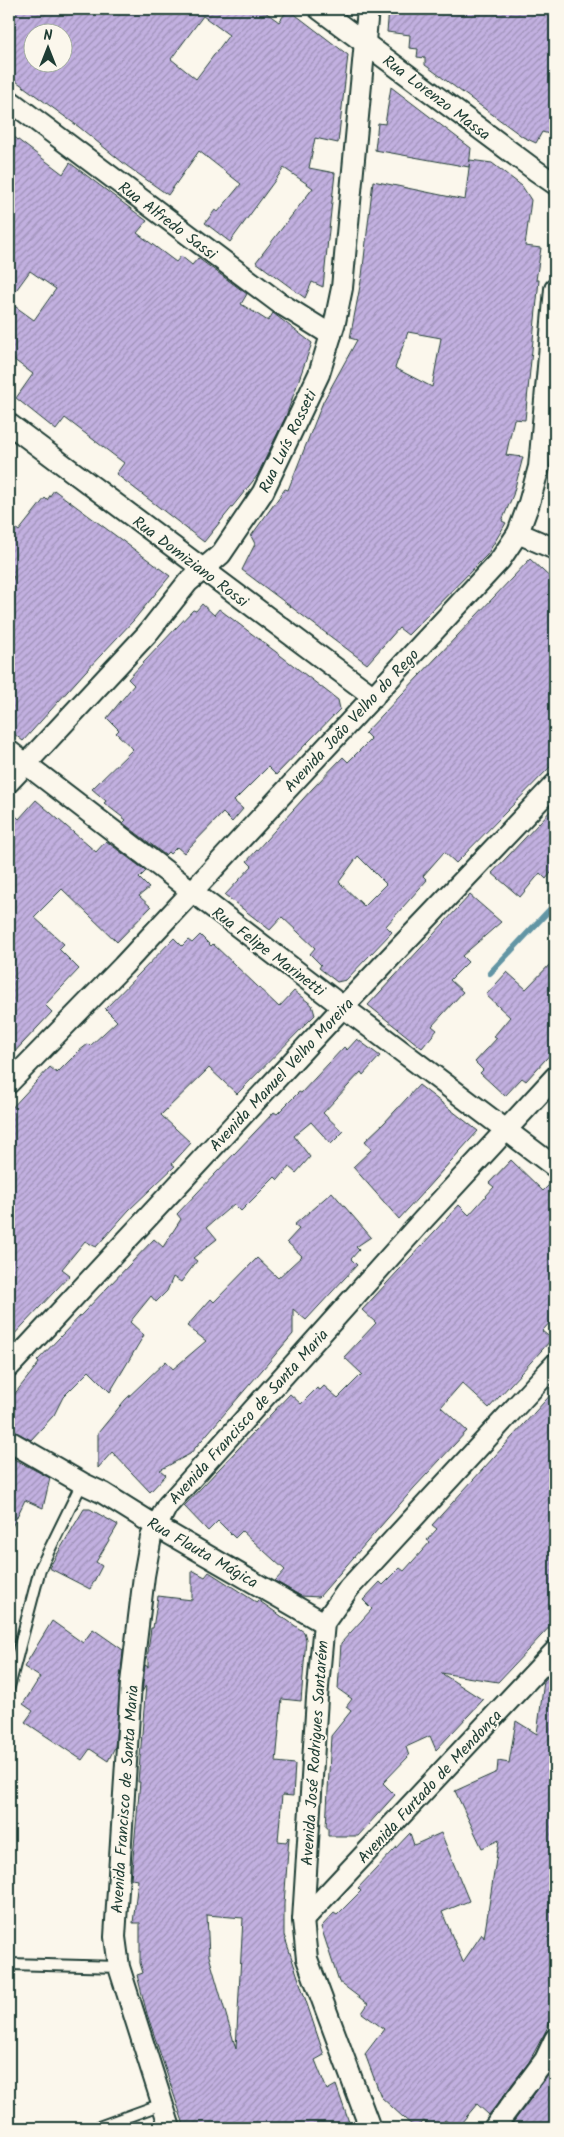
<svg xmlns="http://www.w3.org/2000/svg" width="564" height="2137" font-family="Kalam,sans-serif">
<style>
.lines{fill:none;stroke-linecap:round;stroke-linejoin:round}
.stream{stroke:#6295a4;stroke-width:6}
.building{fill:url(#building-hatch);stroke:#1f3d34;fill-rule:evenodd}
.lane-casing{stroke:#1f3d34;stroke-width:14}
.street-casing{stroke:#1f3d34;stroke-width:24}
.lane{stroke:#fbf7ec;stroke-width:10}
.street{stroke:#fbf7ec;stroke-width:20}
.labels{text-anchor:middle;stroke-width:4;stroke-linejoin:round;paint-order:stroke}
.street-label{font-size:16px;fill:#1f3d34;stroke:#fbf7ec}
</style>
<defs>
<pattern id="building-hatch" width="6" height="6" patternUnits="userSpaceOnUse" patternTransform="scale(1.25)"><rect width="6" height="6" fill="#c2b0e0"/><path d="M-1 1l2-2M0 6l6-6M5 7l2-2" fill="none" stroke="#9d90b6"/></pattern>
</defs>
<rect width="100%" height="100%" fill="#fbf7ec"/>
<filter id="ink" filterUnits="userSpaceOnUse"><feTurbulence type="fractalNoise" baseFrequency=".02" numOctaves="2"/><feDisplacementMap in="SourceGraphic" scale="10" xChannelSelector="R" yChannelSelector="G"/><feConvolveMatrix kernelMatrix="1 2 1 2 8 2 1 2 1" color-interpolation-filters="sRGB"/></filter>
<g filter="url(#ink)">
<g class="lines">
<path class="stream" d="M490 973 555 904"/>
</g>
<g class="building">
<path d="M9 9H261L279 22 288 9 348 55 338 143 315 138 309 168 335 173 323 287 312 282 305 298 256 262 313 188 284 168 230 242 205 223 215 210 218 212 241 184 199 151 168 195 127 166 79 127 9 76ZM203 16 229 35 196 79 171 59ZM32 32H62V62H32Z"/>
<path d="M389 9H555V108L553 135 542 132 536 143 523 137 425 65V58L417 57 418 49 409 48 410 35 387 32Z"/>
<path d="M391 87 471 148 469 167 375 150 378 123 385 124Z"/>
<path d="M9 133 63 174 70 163 147 221 137 233 176 262 181 256 192 265 198 258 247 294 241 304 268 321 273 313 312 343 286 416 257 476 204 542 116 474 124 463 65 418 56 430 16 398 33 374 9 356V302L34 320 56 289 30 271 9 300Z"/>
<path d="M470 160 492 163 522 186 531 200 525 246 541 248 536 280H539L525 420 514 419 506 455 523 457 513 495 502 521 506 523 487 555 408 635 399 628 367 664 242 570 255 544 251 536 285 489 288 490 323 402 357 340 350 338 362 276 373 181 465 200ZM408 332 441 338 432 387 395 368Z"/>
<path d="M54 490 170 576 133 621 85 672 23 741 9 730V584L14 577 9 573V523L19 531 45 498 47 500Z"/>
<path d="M530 559 555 582V687L549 695 555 700V762L456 863 444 852 423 876 427 880 386 926 392 932 346 980 337 982 319 968 321 965 310 954 315 948 282 917 270 930 225 895 252 866 247 861 312 789 343 757 348 762 371 739 365 733ZM358 856 386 884 364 906 339 882Z"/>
<path d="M202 604 214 615 219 609 276 652 338 700 340 709 276 775 268 767 234 801 243 809 232 822 223 813 184 853 177 847 170 854 168 852 165 855 123 823 126 820 104 803 106 801 92 789 133 749 116 733 119 730 107 718 134 685 128 679 193 610 196 611Z"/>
<path d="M36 800 96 852 106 841 146 871 139 878 149 888 139 896 151 907 117 942 62 889 34 917 64 944 59 949 79 969 45 1005 52 1012 9 1058V809L19 819Z"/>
<path d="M555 806V868L546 879 540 873 520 897 492 873Z"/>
<path d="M470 895 501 922 462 956 468 962 450 980 463 992 432 1026 437 1030 422 1048 368 1005Z"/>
<path d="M200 935 211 946 213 944 279 1007 294 991 312 1005 315 1015 237 1094 209 1068 161 1115 191 1143 172 1164 175 1166 129 1210 96 1247 85 1241 62 1269 70 1275 9 1340V1111L50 1067 57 1073 79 1051 88 1044 90 1046 117 1021 105 1009 174 938 182 946 188 940 192 943Z"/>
<path d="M555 959V1049L526 1081 522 1078 505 1096 480 1073 483 1070 475 1062 497 1038 494 1036 510 1017 486 995 507 972 526 989Z"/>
<path d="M357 1039 380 1056 363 1075 361 1072 323 1113 343 1132 331 1144 311 1122 294 1136 310 1157 296 1173 289 1167 278 1180 275 1177 241 1211 234 1204 207 1227 217 1239 193 1258 197 1261 181 1282 173 1277 167 1291 156 1302 151 1296 130 1322 144 1335 110 1392 89 1371 63 1397 54 1415 31 1440 9 1429V1401L39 1363 37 1361 154 1239 163 1247 181 1219 177 1214 274 1112 277 1114 299 1092 301 1093 344 1047 347 1050Z"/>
<path d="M419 1085 478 1131 399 1219 353 1167 372 1149 365 1141 384 1123Z"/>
<path d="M511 1160 543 1191 555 1179V1317L542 1331 552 1339 489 1408 462 1383 441 1407 467 1431 414 1488 319 1597 301 1596 275 1581 285 1570 242 1531 235 1538 218 1521 208 1531 184 1506 290 1394 301 1404 317 1388 320 1390 324 1386 338 1398 362 1374 344 1357 376 1323 362 1310 459 1205 469 1215 494 1187 489 1183Z"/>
<path d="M332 1192 371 1237 356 1247 359 1250 351 1259 357 1265 306 1320 293 1309V1334L190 1454 160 1470 166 1475 150 1492 112 1452 98 1468V1433L125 1400 166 1361 173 1369 206 1341 187 1326 211 1299 214 1302 257 1258 278 1278 302 1256 287 1242 299 1229 294 1225Z"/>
<path d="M555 1390V1621L498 1682 441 1673 483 1700 436 1750 430 1736 406 1747 409 1756 383 1783 395 1795 358 1836H328V1827H326L331 1736 351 1711 346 1707 352 1699 338 1689 341 1643 372 1609 363 1600 380 1582 383 1585 400 1568 404 1571 430 1542 427 1540 437 1529 432 1525Z"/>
<path d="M9 1455 15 1458 14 1459 50 1478 43 1508 25 1500 9 1533Z"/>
<path d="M84 1509H90L118 1525 96 1562 102 1566 90 1589 49 1568Z"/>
<path d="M192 1570 205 1577 209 1572 256 1602 258 1600 304 1632 306 1639 301 1701 282 1699 276 1762 295 1764 293 1796 282 1795 278 1841 286 1842 289 1837 284 1904V1935L324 2055 315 2060 327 2090 336 2085 351 2128H185L147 2014 137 1975 143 1973 140 1963V1923H133L138 1880 131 1879 140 1782H138L146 1685 142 1692 143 1684 145 1665 148 1667V1659H147L151 1628H153L158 1596 192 1600ZM207 1915 243 1918 236 2049 209 1956Z"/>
<path d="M52 1621 83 1643 93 1629 123 1650 115 1747 108 1761 90 1749 82 1760 25 1722 33 1711 23 1704 40 1677 24 1667Z"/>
<path d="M550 1674 555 1675V1923L552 1946 555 1947V1985L550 2023 529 2062 489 2115 477 2104 457 2128 445 2120 438 2128H432L424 2121 415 2128 381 2097 365 2054 384 2029 362 2013 368 2004 339 1982 321 1927 334 1913 337 1915 361 1891 358 1888 410 1833 414 1845 441 1833 469 1901 442 1912 463 1962 482 1934 484 1938 499 1840 482 1848 455 1791 497 1772 498 1761 509 1763 516 1721 537 1734 544 1681Z"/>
<path d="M549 2074 555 2078V2128H509Z"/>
</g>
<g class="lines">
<defs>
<g id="lane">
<path d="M9 1687 40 1569 82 1483"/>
<path d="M9 1964 119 1967"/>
<path d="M96 2128 162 2104"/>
</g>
<g id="street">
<path d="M319 9 535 170 555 184"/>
<path d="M9 100 278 302 331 335"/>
<path d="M9 424 374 697"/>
<path d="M518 533 555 549"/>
<path d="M9 751 343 1007 555 1167"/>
<path d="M9 782 147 634 188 582 221 554 263 492 319 374 335 322 342 288 368 9"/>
<path d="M9 1083 123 966 500 560 518 533 529 503 539 467 555 289"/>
<path d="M9 1367 343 1007 555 784"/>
<path d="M9 1441 82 1483 103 1493 156 1526 324 1623"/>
<path d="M303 1920 555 1651"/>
<path d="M170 2128 119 1967 115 1937 131 1683 144 1576 151 1537 167 1506 422 1221 555 1077"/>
<path d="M370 2128 307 1959 303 1920 317 1698 324 1623 349 1588 555 1364"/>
<path d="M494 2128 545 2060 555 2039"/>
</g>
</defs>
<use href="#lane" class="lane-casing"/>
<use href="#street" class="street-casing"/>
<use href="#lane" class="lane"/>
<use href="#street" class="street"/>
</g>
</g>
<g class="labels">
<g class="street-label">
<text transform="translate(437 97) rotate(37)" y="6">Rua Lorenzo Massa</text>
<text transform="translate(168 220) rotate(37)" y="6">Rua Alfredo Sassi</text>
<text transform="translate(287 441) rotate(-64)" y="6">Rua Luís Rosseti</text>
<text transform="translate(191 561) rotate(37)" y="6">Rua Domiziano Rossi</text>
<text transform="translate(351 720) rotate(-47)" y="6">Avenida João Velho do Rego</text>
<text transform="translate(269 951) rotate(37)" y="6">Rua Felipe Marinetti</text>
<text transform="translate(281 1074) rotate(-47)" y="6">Avenida Manuel Velho Moreira</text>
<text transform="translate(248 1416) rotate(-48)" y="6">Avenida Francisco de Santa Maria</text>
<text transform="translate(203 1552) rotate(30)" y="6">Rua Flauta Mágica</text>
<text transform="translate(314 1753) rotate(-86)" y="6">Avenida José Rodrigues Santarém</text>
<text transform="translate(429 1786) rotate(-47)" y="6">Avenida Furtado de Mendonça</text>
<text transform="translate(124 1799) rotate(-86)" y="6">Avenida Francisco de Santa Maria</text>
</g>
</g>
<rect width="564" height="2137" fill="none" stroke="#fbf7ec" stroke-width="30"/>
<rect x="15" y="15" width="534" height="2107" fill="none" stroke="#1f3d34" stroke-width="2" filter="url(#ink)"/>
<g transform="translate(48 48)"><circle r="24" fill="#fbf7ec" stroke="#a3ada2"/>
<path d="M0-4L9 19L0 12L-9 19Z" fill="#1f3d34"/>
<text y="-8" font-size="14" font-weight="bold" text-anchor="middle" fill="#1f3d34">N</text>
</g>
</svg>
